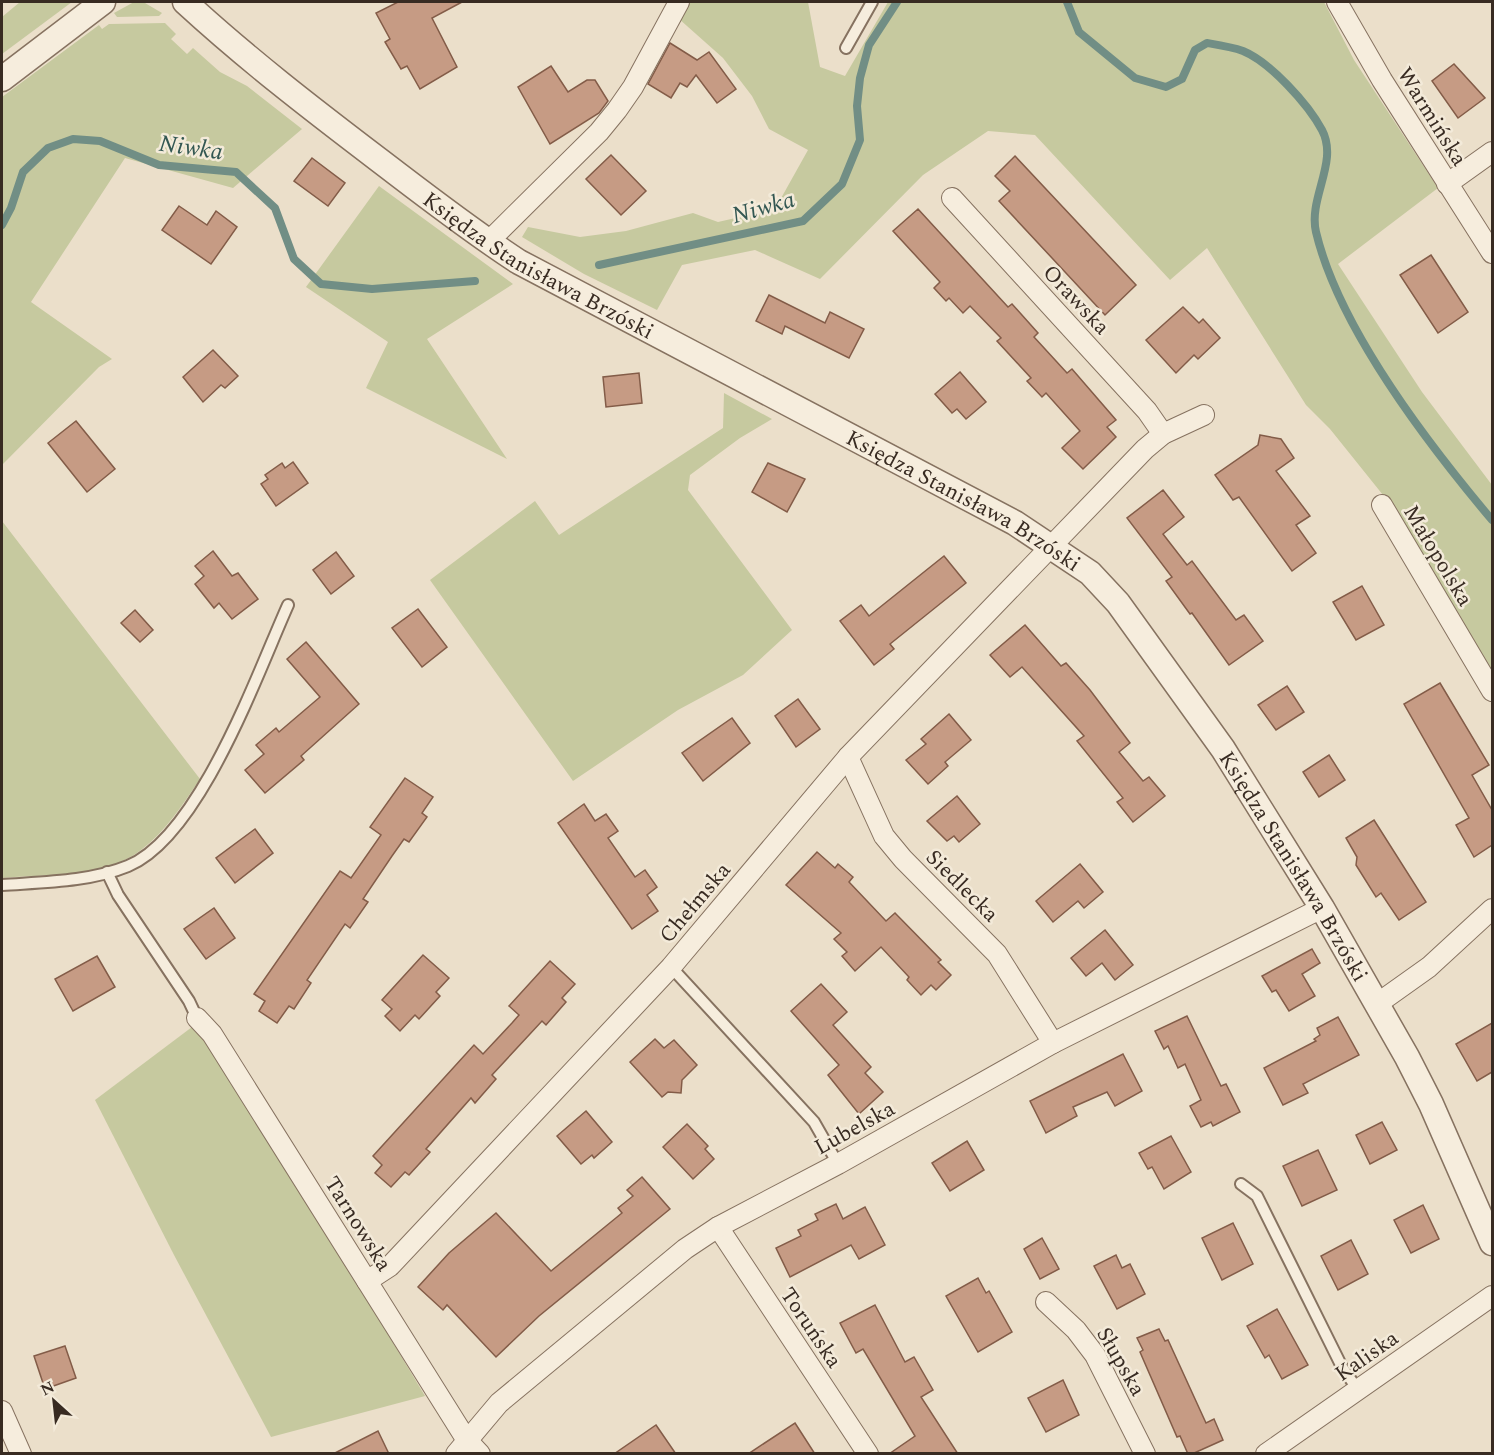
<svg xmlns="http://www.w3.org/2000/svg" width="1494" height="1455" font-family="Spectral,serif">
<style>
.green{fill:#c6c99f}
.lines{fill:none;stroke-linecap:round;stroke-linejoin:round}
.stream{stroke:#718e85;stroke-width:8}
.building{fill:#c69b84;stroke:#835c48;stroke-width:1.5}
.service-casing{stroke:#867260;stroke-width:14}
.minor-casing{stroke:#867260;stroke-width:22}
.tertiary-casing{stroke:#867260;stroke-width:27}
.service{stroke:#f6eddd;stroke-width:10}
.minor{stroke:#f6eddd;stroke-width:20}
.tertiary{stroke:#f6eddd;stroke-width:24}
.labels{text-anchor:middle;stroke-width:5;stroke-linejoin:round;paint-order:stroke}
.street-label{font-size:22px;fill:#382b22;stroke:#f3ead9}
.water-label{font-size:24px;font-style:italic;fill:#335752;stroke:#f3ead9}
</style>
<rect width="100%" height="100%" fill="#ebdfca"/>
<g class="green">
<path d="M20 2H72L2 54V17Z"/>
<path d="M134 2 145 3 162 13 159 16 117 17 114 13Z"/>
<path d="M688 2H808L820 67 845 76 888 2H1324L1354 60 1438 188 1338 264 1422 392 1492 485V679L1387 500 1330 429 1306 405 1207 248 1170 280 1035 135 988 131 923 175 820 279 755 250 682 265 657 310 584 274 522 237 528 227 580 237 626 231 693 213 718 222 775 209 808 150 769 129 752 96 723 58 678 18Z"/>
<path d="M165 23 176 34 171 39 187 54 193 48 220 72 247 86 302 129 233 188 125 158 31 302 112 359 99 367 2 465V97L99 25 102 29 109 24Z"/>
<path d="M379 186 513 284 427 339 507 459 366 388 388 342 306 287Z"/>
<path d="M724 393 772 419 740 438 690 475 688 490 792 630 743 675 678 710 573 781 430 580 535 501 559 535 723 428Z"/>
<path d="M2 521 200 779C183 804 166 831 141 850 105 878 45 874 2 878Z"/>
<path d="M196 1024 313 1209 425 1396 271 1437 174 1255 95 1100Z"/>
</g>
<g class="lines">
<g class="stream">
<path d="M1067 2 1079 32 1135 78 1166 87 1182 79 1195 50 1207 43C1219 45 1232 47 1243 51 1270 62 1308 104 1322 130 1339 162 1308 198 1316 232 1339 329 1428 444 1492 520"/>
<path d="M2 225 11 208 23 172 48 148 73 139 100 141 159 165 236 172 275 208 294 259 321 284 372 289 475 281"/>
<path d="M599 265 803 221 842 184 860 140 857 106 860 78 869 45 897 2"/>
</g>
</g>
<g class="building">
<path d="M398 2H462L432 18 457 67 420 89 407 66 401 69 385 42 390 39 376 13Z"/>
<path d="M670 43 697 60 709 52 736 89 717 103 696 75 687 87 680 83 671 98 648 84Z"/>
<path d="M1454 64 1485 98 1458 118 1432 81Z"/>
<path d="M551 66 568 92 587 80H595L608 101 599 113 550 144 518 87Z"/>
<path d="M611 155 646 191 621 215 586 179Z"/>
<path d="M1015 156 1136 285 1105 315 999 201 1010 191 995 176Z"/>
<path d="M312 158 345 183 328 206 294 181Z"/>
<path d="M179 206 207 225 216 211 237 227 211 264 162 230Z"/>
<path d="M918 209 1008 307 1012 304 1038 333 1034 337 1067 373 1072 369 1116 420 1107 427 1116 437 1083 469 1062 448 1080 431 1046 393 1042 397 1027 381 1031 378 997 341 1001 338 970 306 963 313 949 298 946 301 934 288 940 282 893 231Z"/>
<path d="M1431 255 1468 312 1438 333 1400 275Z"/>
<path d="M769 295 825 323 830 312 864 329 849 358 785 326 782 334 756 321Z"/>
<path d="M1183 307 1199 323 1203 319 1220 338 1198 359 1194 355 1176 373 1146 340Z"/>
<path d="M213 350 238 376 225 388 221 385 203 402 183 377Z"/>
<path d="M960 372 986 402 966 419 957 409 952 413 935 394Z"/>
<path d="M639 373 642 403 606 407 603 377Z"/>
<path d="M76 421 115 469 87 492 48 443Z"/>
<path d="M1260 435 1281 439 1294 458 1276 471 1310 516 1296 525 1316 553 1292 571 1239 497 1233 500 1215 475 1258 445Z"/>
<path d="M293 462 308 483 276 506 261 484 268 479 265 475 282 463 285 468Z"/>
<path d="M768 463 805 479 787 512 752 492Z"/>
<path d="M1163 490 1184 517 1163 534 1187 565 1192 561 1236 620 1244 615 1263 641 1229 665 1192 613 1190 614 1166 581 1172 577 1127 518Z"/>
<path d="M213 551 232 576 238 573 258 599 232 619 219 603 214 608 195 584 204 576 195 566Z"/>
<path d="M336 552 354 576 331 594 313 570Z"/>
<path d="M944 556 966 583 890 644 894 649 874 665 840 621 861 605 869 616Z"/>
<path d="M1362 586 1384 625 1356 640 1333 602Z"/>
<path d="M418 609 447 647 422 667 392 628Z"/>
<path d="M135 610 153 630 140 642 121 623Z"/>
<path d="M1025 625 1061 666 1066 663 1090 690 1130 743 1119 752 1143 781 1149 777 1165 796 1133 822 1117 802 1123 798 1077 741 1084 736 1022 667 1010 677 990 655Z"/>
<path d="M306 642 359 704 301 756 304 760 265 793 245 770 264 754 256 745 276 728 279 732 320 697 287 659Z"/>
<path d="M1440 683 1489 765 1472 775 1492 810V845L1474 857 1456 825 1469 818 1404 704Z"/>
<path d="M1287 686 1304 712 1276 730 1258 705Z"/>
<path d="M798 699 820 729 796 747 775 716Z"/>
<path d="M949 714 971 740 945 762 948 766 928 784 906 760 926 744 921 739Z"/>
<path d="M732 718 750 743 703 781 682 753Z"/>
<path d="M1329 755 1345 780 1319 797 1303 772Z"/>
<path d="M405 778 433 797 422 813 427 817 409 842 404 839 392 856 363 899 368 902 350 928 345 924 307 980 311 983 294 1009 289 1006 277 1023 259 1011 265 1001 254 994 340 871 351 878 381 835 370 827Z"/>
<path d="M957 796 980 824 959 842 954 836 947 841 927 821Z"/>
<path d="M584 804 595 821 606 814 618 831 608 838 635 877 645 870 657 887 647 895 658 911 632 929 558 823Z"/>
<path d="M1374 820 1426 902 1399 920 1381 893 1376 897 1356 865 1357 857 1346 838Z"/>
<path d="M255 829 273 853 235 883 216 858Z"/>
<path d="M817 852 835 868 838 864 853 877 849 882 886 921 895 913 941 960 938 962 951 975 936 990 931 985 921 995 907 980 909 977 881 947 855 971 842 956 847 952 834 939 841 933 786 885Z"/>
<path d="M1080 864 1103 892 1084 908 1078 901 1053 922 1036 901Z"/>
<path d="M214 908 235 938 206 959 184 929Z"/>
<path d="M1105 930 1133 965 1115 980 1102 963 1086 976 1071 958Z"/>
<path d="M1312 949 1320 963 1302 974 1315 996 1289 1011 1276 990 1272 992 1262 976Z"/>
<path d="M423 955 449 978 436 992 440 996 419 1019 415 1015 400 1031 385 1016 392 1009 382 1000Z"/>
<path d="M97 956 115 987 73 1011 55 979Z"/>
<path d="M550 961 575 984 562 998 566 1002 546 1025 542 1021 492 1075 496 1079 475 1103 471 1098 426 1149 430 1152 409 1175 405 1172 391 1187 375 1173 382 1165 373 1156 474 1045 483 1054 512 1023 519 1015 509 1006Z"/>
<path d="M821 984 847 1012 833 1025 871 1067 865 1073 883 1092 859 1114 828 1075 839 1065 791 1011Z"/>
<path d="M1187 1016 1221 1086 1226 1084 1240 1112 1213 1126 1211 1122 1201 1127 1190 1106 1201 1100 1185 1064 1178 1068 1168 1046 1164 1049 1155 1031Z"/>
<path d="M1338 1017 1359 1055 1303 1084 1308 1093 1283 1105 1264 1068 1316 1041 1314 1039 1320 1035 1317 1028Z"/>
<path d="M1492 1023V1072L1477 1081 1456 1044Z"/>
<path d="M655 1039 664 1048 674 1040 697 1065 682 1080 681 1093 668 1092 662 1097 630 1062Z"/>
<path d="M1123 1054 1142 1091 1115 1106 1107 1092 1073 1107 1077 1116 1046 1133 1030 1101Z"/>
<path d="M586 1111 612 1142 594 1158 592 1155 581 1164 557 1136Z"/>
<path d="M1382 1122 1397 1150 1370 1164 1356 1135Z"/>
<path d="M687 1124 708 1146 705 1149 714 1159 693 1179 663 1147Z"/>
<path d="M1171 1136 1191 1172 1164 1189 1152 1167 1148 1169 1139 1153Z"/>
<path d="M967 1141 984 1170 950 1191 932 1163Z"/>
<path d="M1318 1150 1337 1190 1302 1206 1283 1166Z"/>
<path d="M642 1177 670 1209 539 1316 496 1357 447 1305 443 1310 418 1287 449 1253 496 1213 551 1271 622 1213 618 1208 633 1196 627 1190Z"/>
<path d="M836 1204 843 1219 865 1207 885 1245 859 1259 851 1245 790 1277 776 1248 801 1236 798 1230 818 1220 815 1214Z"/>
<path d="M1423 1205 1439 1239 1411 1253 1394 1220Z"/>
<path d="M1233 1223 1253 1264 1222 1280 1202 1238Z"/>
<path d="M1042 1238 1059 1269 1040 1279 1024 1249Z"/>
<path d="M1351 1240 1368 1274 1338 1290 1321 1256Z"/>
<path d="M1116 1255 1122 1268 1130 1264 1145 1294 1117 1309 1094 1266Z"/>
<path d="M978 1278 986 1293 989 1291 1012 1332 978 1352 946 1296Z"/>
<path d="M875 1305 905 1362 914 1357 933 1390 921 1397 958 1454H889L915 1436 863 1349 856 1353 840 1323Z"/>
<path d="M1277 1309 1308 1365 1282 1379 1269 1355 1265 1358 1247 1326Z"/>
<path d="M1159 1329 1165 1341 1168 1340 1206 1423 1214 1419 1223 1440 1192 1454H1188L1180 1436 1177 1437 1140 1352 1143 1350 1137 1338Z"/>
<path d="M65 1346 76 1378 45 1389 34 1356Z"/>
<path d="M1063 1380 1079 1415 1046 1432 1028 1398Z"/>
<path d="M795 1423 815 1454H748Z"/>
<path d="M656 1425 676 1454H614Z"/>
<path d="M378 1431 389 1454H333Z"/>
</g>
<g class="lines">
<defs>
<g id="service">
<path d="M846 48 872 2"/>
<path d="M107 872 118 895 189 1001 197 1018"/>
<path d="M2 885C43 882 89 882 128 866 200 836 257 674 288 605"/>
<path d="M671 967 814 1122 838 1164"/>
<path d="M1241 1184 1257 1196 1342 1367 1358 1390"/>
</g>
<g id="minor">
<path d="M1337 2 1382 80 1492 253"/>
<path d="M1447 184 1492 152"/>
<path d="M952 198 1147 411 1163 434"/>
<path d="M488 242 599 132 617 110 633 87 679 2"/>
<path d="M1382 505 1492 691"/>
<path d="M848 757 884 836 903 859 997 954 1053 1043"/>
<path d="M1377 1004 1429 967 1492 909"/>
<path d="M197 1018 212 1034 466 1439 480 1454"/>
<path d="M718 1227 868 1454"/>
<path d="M367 1281 390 1266 671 967 848 757 1145 449 1163 434 1204 415"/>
<path d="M1046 1302 1076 1330 1095 1355 1145 1454"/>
<path d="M2 1411 21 1454"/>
<path d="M456 1454 499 1403 685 1249 718 1227 838 1164 1053 1043 1322 908"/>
<path d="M1266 1454 1492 1296"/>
</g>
<g id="tertiary">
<path id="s1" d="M185 2C247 59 312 109 379 160 425 195 471 231 519 262L1015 523 1090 573 1118 603 1223 749 1322 908 1407 1057 1431 1104 1492 1243"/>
<path d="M2 79 103 2"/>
</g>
</defs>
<use href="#service" class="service-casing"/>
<use href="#minor" class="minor-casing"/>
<use href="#tertiary" class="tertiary-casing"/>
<use href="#service" class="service"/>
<use href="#minor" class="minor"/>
<use href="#tertiary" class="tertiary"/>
</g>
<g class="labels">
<g class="street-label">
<text transform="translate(1433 116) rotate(58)" y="8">Warmińska</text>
<text dy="8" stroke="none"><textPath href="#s1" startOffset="442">Księdza Stanisława Brzóski</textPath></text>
<text transform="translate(1077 299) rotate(47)" y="8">Orawska</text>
<text dy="8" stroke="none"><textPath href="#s1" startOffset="928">Księdza Stanisława Brzóski</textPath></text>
<text transform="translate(1439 555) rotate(59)" y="8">Małopolska</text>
<text dy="8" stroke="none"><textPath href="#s1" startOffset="1432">Księdza Stanisława Brzóski</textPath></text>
<text transform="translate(963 885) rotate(45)" y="8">Siedlecka</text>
<text transform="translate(694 902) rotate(-50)" y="8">Chełmska</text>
<text transform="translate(854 1127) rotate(-29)" y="8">Lubelska</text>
<text transform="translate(359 1223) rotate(58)" y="8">Tarnowska</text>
<text transform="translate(812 1327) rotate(56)" y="8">Toruńska</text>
<text transform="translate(1366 1355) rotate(-35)" y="8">Kaliska</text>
<text transform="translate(1122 1361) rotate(60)" y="8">Słupska</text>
</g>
<g class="water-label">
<text transform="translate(191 147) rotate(8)" y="8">Niwka</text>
<text transform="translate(763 207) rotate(-16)" y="8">Niwka</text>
</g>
</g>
<rect width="1494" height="1455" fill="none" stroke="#382b22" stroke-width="6"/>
<g transform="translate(54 1401) rotate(333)" stroke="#f3ead9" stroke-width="4.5" paint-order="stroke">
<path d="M0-4.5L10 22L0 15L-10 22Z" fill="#382b22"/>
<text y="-9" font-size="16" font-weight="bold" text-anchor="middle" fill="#382b22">N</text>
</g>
</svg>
